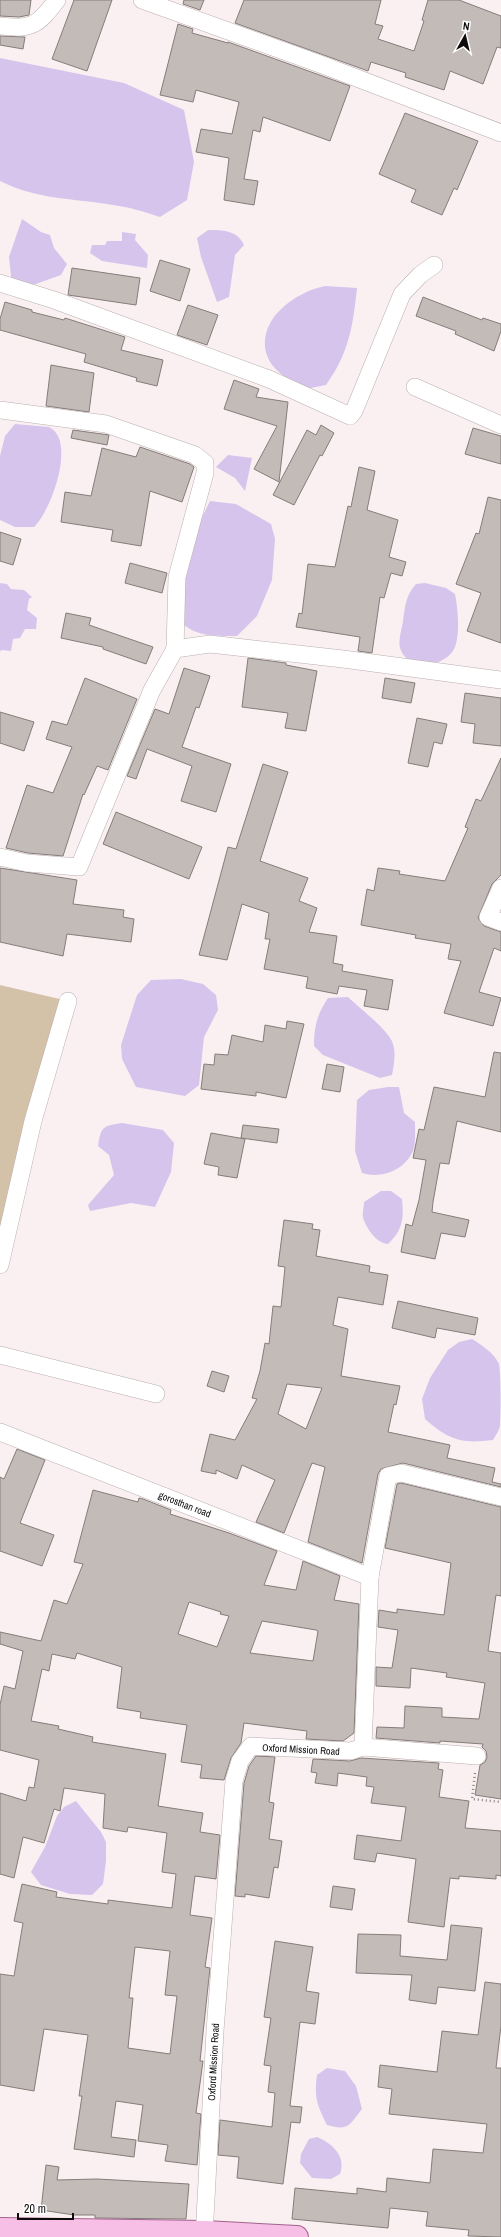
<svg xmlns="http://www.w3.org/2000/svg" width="501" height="2237" font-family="'Archivo Narrow',sans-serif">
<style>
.green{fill:#d3c1a8}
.water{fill:#d6c4ed}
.building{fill:#c3bbb7;stroke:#857d79;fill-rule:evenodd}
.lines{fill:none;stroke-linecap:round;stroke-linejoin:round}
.street-casing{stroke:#b9afb0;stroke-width:18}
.primary-casing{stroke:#a2638f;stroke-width:24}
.path{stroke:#888182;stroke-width:2.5;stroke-dasharray:1 3;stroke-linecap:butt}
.street{stroke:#fff;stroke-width:17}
.primary{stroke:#f7bee6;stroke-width:22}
.labels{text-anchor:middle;stroke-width:3.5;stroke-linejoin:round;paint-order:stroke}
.street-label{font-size:10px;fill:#0e0b0b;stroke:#fff}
</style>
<rect width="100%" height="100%" fill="#fbf0f1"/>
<path class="green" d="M0 985 68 1001 0 1269Z"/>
<g class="water">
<path d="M0 58 124 83 184 110 194 162 187 200 160 217C145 212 129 207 113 205 72 198 38 200 0 181Z"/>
<path d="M22 219 41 232 50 235 54 248 67 264 61 275 33 285 12 286 9 257Z"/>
<path d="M208 230C223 230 237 230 244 245L235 255 229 297 217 302 201 257 197 238Z"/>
<path d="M122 232 136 234 135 240 148 255 147 268 102 261 90 253 92 245H105L107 241H122Z"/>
<path d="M325 286 357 288C353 326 349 353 326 385L306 389C292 381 272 372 267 355 256 320 295 292 325 286Z"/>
<path d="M15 424 49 427C77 440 51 511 34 527H15L0 520V456L5 436Z"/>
<path d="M228 455 252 458 245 491 235 478 216 467Z"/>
<path d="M210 501 236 504 271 524 275 539 272 580 257 616 237 636C218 636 196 637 182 623V590L191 540Z"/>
<path d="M0 583 7 584 11 589 24 590 32 597 29 599 27 610 37 618 36 629H25L20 638 13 639 11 651 1 650 0 652Z"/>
<path d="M425 583 446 588 455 594C458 608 461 639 453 651 441 668 407 671 400 648 398 639 402 629 403 621 405 606 406 595 416 584Z"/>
<path d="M181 979 203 984 216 995 218 1010 204 1037 199 1085 185 1096 136 1087 122 1059 121 1045 137 995 151 980Z"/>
<path d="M348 997C358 1007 390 1031 393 1044 396 1054 394 1065 392 1075L380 1078 323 1055 314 1046C314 1027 317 1014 328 998Z"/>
<path d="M388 1087H399L404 1113 415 1122C415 1131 416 1143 413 1151 404 1171 381 1179 362 1173L355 1151 357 1100 369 1090Z"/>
<path d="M122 1123 163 1130 174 1143 171 1172 155 1207 131 1203 90 1211 88 1205 114 1175 109 1155 98 1146C101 1126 103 1126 122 1123Z"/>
<path d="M381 1191H391L402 1199C404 1218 403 1230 388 1244 376 1243 367 1229 363 1218 362 1214 364 1207 364 1202Z"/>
<path d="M472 1339C482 1345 494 1353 499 1364 501 1377 501 1413 500 1426 499 1431 495 1436 493 1440 461 1444 449 1440 425 1419L422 1399 430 1378 448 1350 459 1342Z"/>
<path d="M76 1801 101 1832 106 1842V1861L103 1884 92 1895 70 1894 41 1885 31 1872 45 1847 57 1816 64 1807Z"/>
<path d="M327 2068 345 2071 356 2086 362 2109C349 2126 348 2131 327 2125 317 2105 314 2097 317 2075Z"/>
<path d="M317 2137C333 2144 346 2156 340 2174L331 2179 312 2178 300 2163 301 2154 309 2139Z"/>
</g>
<g class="building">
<path d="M0 0H31L29 15 19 17 0 16Z"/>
<path d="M74 0H112L87 71 52 59Z"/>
<path d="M184 0H204L200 10 183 4Z"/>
<path d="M244 0H381L375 24 383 26 378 39 414 51 424 21 422 20 428 0H459L501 16V48L497 47 483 84 450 71 444 90 405 77 406 73 371 62 368 71 235 23Z"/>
<path d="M178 24 193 29 192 33 228 43V42L350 86 330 141 263 117 260 132 253 130 244 179 258 181 254 205 224 200 229 158 196 152 201 129 232 134 239 102 196 90 193 102 160 95Z"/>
<path d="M0 36 25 37 23 49 0 45Z"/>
<path d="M405 113 478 141 457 190 454 188 442 215 411 202 416 190 379 174Z"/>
<path d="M160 260 190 269 180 301 150 291Z"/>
<path d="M72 268 140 278 136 305 68 295Z"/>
<path d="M423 297 482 320 483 318 501 324V331L494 351 455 334 456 331 416 316Z"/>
<path d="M5 302 32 310V312L64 320 65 318 125 337 121 350 163 360 157 386 136 381 137 378 84 362 86 354 0 330V319Z"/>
<path d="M188 305 218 315 207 345 177 335Z"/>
<path d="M51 365 94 373 89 412 46 406Z"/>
<path d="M234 380 259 389 256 397 288 402 279 482 254 469 277 426 224 409Z"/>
<path d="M321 425 334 433 322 456 320 455 294 505 273 495 307 430 316 435Z"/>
<path d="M473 428 501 436V464L465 454Z"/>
<path d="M73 430 109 435 107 445 71 438Z"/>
<path d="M140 447 190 464 194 467 182 502 150 491 141 546 111 541 113 530 61 522 65 492 91 496 102 448 136 457Z"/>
<path d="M359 467 375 471 367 510 398 520 389 557 406 562 402 576 391 573 384 598 380 597 372 653 358 651 360 637 296 627 299 613 302 614 308 564 335 567 348 506 351 507Z"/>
<path d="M488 497 501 500V643L467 631 481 593 456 584 476 533 479 534Z"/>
<path d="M0 532 21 539 13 565 0 561Z"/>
<path d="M130 563 167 573 162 593 125 583Z"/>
<path d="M66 613 91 618 89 625 153 647 146 664 103 649V647L61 638Z"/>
<path d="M248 658 286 663V665L317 671 306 731 285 728 288 713 242 707Z"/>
<path d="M184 668 210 676 199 708 196 707 182 747 231 764 216 812 181 801 192 766 147 749 136 779 127 776 155 709 169 714Z"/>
<path d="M85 678 137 699 108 770 97 766 84 795 83 794 63 856 28 853 6 848 27 785 53 793 72 747 46 739 52 721 67 725Z"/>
<path d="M385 678 415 683 411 703 382 698Z"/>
<path d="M465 693 501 698V746L473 743 475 724 461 722Z"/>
<path d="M0 712 34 722 24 751 0 743Z"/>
<path d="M417 718 447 724 442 744 434 742 428 767 408 763Z"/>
<path d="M501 758V875L492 884 478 918 484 926 501 932V951L494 948 479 992 501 998 493 1026 444 1013 461 961 448 959 451 944 415 938 416 935 361 925 367 889 374 891 378 868 400 871 399 874 445 881 468 828 465 827 476 799 481 801Z"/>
<path d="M263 764 288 772 260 861 308 878 299 901 317 908 309 932 337 936 333 963 343 965 342 971 393 980 388 1010 364 1006 367 990 339 986 337 994 306 988 308 977 264 969 270 939H265L269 913 242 904 227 960 199 955 228 847 236 849Z"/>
<path d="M116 812 202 847 189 879 103 844Z"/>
<path d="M0 868 77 880 73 904 124 910 123 917 134 919 131 942 67 934 63 956 0 942Z"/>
<path d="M287 1021 304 1024 286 1098 256 1092V1096L201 1089 204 1064 214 1065 215 1054 228 1055 232 1035 263 1042 265 1025 286 1029Z"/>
<path d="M494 1052 501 1053V1132L457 1121 449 1164 440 1163 433 1202 432 1212 469 1220 465 1237 441 1233 435 1259 401 1252 406 1224 412 1226 419 1200 426 1160 413 1158 419 1129 424 1130 434 1087 485 1097Z"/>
<path d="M327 1064 344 1067 340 1092 322 1089Z"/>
<path d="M243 1125 279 1129 277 1143 241 1138Z"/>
<path d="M211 1133 245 1139 237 1178 218 1175 219 1167 204 1164Z"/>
<path d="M284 1220 313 1224 312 1229 320 1230 316 1256 370 1266 369 1272 388 1275 383 1305 338 1297 333 1325 348 1329 341 1376 400 1386 396 1405 394 1404 388 1432 450 1445 447 1458 495 1468 492 1482 501 1484V1487L403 1463 381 1469 378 1474 362 1563 308 1542 325 1467 312 1463 284 1533 256 1522 275 1480 242 1465 237 1479 216 1470V1474L201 1471 210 1434 235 1440 257 1399 252 1398 260 1371 265 1343 269 1344 273 1306 281 1307 285 1267 278 1266ZM287 1384 322 1388 306 1429 278 1414Z"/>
<path d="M398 1301 478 1318 475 1335 437 1328 435 1338 392 1328Z"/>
<path d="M212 1371 229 1376 224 1392 207 1386Z"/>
<path d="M17 1449 45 1460 20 1523 54 1535 42 1566 0 1551V1477L4 1479Z"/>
<path d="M401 1483 501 1507V1596L496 1595 488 1651 501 1653V1799L475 1795 480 1765 485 1762 487 1757 486 1751 482 1747 483 1744 440 1741V1743L376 1738 377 1727 404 1728 405 1706 442 1708V1717L479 1719 485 1683 446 1677 447 1673 411 1668 410 1688 376 1686V1667L392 1668 398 1630 378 1627 379 1610 397 1613V1609L444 1615 451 1563 385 1548 397 1484Z"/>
<path d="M93 1490 138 1502 139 1498 143 1499 171 1510 170 1514 229 1533 277 1551 264 1585 296 1590 303 1561 340 1576 334 1600 359 1604 354 1733 343 1741 306 1739 307 1731 244 1723 241 1743 231 1758 224 1780 200 1778 202 1765 181 1762 187 1725 140 1718 141 1712 117 1708 122 1667 77 1653 75 1659 52 1654 49 1671 42 1669 31 1721 59 1726 58 1729 93 1737 92 1742 166 1754 158 1806 203 1813 200 1832 220 1835 216 1879 195 1876 190 1915 212 1918 205 1967 210 1968 200 2061H203L196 2113 201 2114 197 2165 165 2161 168 2145 138 2141 143 2105 116 2101 111 2137 136 2140 134 2157 74 2149 82 2096H79L88 2035 44 2029 34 2091 0 2085V1974L14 1976 23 1923 14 1921 22 1884 57 1892 56 1897 108 1904V1900L172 1908 176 1874 162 1872 167 1833 128 1827 127 1832 103 1828 105 1794 64 1788 60 1811 54 1809 44 1843 23 1837 14 1878 0 1874V1793L26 1801 29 1787 34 1788 39 1760 0 1750V1705L4 1686 15 1689 23 1651 0 1644V1632L41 1641 54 1600 67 1604 83 1564 74 1562ZM189 1602 221 1612 220 1614 229 1616 217 1647 178 1634ZM262 1621 316 1630 318 1631 313 1661 250 1653ZM135 1947 170 1951 165 1995 177 1996 170 2054 128 2048 133 1998H129Z"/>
<path d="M256 1756 275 1757 269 1802 274 1803 269 1839 282 1841 278 1868 274 1867 269 1898 245 1894V1897L235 1896 244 1783 249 1766Z"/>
<path d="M361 1758 439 1763 438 1769 443 1770 439 1797 469 1801 465 1828 501 1831V1876L496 1875V1879L459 1876V1879L450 1878 444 1927 408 1922 416 1859 377 1853 375 1862 354 1859 357 1835 401 1841 406 1807 371 1803 374 1787 366 1786 367 1777 338 1773 337 1786 315 1783 317 1773 311 1772 313 1759 350 1761Z"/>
<path d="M333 1886 355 1889 352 1910 330 1907Z"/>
<path d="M451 1925 482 1928 475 1991 438 1987 436 2004 409 2000 412 1975 356 1973 358 1934 401 1935 400 1956 447 1960Z"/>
<path d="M275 1941 313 1947 306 1991 319 1993 315 2024 300 2022 290 2106 302 2107 300 2123 291 2122 283 2184 237 2178 239 2157 218 2155 220 2120 272 2127 275 2093 268 2092 271 2066 264 2065 271 2018 264 2017Z"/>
<path d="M485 1982 501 1984V2026L496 2068H501V2237L468 2236 469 2230 426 2226 428 2212 390 2208 388 2228 292 2219 295 2188 357 2194V2188L386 2192 387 2178 430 2183 433 2149 483 2153 487 2124 389 2114 392 2089 378 2087 380 2065 437 2072 442 2031 478 2035Z"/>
<path d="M46 2165 59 2167 57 2180 97 2179 189 2184 186 2219 95 2218V2215H74L41 2210Z"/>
</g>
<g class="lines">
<defs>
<g id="street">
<path d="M142 0 320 64 501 133"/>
<path d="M0 26C32 30 38 25 57 0"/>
<path d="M0 283 54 300 269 379 350 416 354 411 402 294 420 275 434 265"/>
<path d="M415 387 501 425"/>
<path d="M0 410 106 424 195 455 205 463V473L177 577 175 649"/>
<path d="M0 857 27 863 79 867 152 690 175 649 210 644 343 659 501 680"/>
<path d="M501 888 488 917 501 922"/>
<path d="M0 1265 33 1121 68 1001"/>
<path d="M0 1355 156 1394"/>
<path d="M0 1432 370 1577"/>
<path d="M363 1747 477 1756"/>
<path d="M204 2237 215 2031 234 1781 240 1761 251 1746 351 1751 363 1747 370 1577 388 1476 401 1473 501 1497"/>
</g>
<path id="primary" d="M0 2229 205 2232 297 2237"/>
</defs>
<use href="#street" class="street-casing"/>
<use href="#primary" class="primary-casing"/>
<path class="path" d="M475 1773 472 1799 501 1802"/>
<use href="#street" class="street"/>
<use href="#primary" class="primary"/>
</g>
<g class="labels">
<g class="street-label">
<text transform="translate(185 1504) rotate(21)" y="4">gorosthan road</text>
<text transform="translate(301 1749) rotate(3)" y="4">Oxford Mission Road</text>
<text transform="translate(213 2062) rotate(-87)" y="4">Oxford Mission Road</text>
</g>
</g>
<g transform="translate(465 36) rotate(8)" stroke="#ffffff" stroke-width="3" paint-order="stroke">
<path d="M0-3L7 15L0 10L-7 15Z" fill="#0e0b0b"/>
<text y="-6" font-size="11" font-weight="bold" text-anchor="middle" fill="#0e0b0b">N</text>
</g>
<path d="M18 2213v6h55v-6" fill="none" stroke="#0e0b0b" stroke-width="2"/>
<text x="24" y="2213" font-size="12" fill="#0e0b0b" stroke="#ffffff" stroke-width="3" paint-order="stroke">20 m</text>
</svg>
